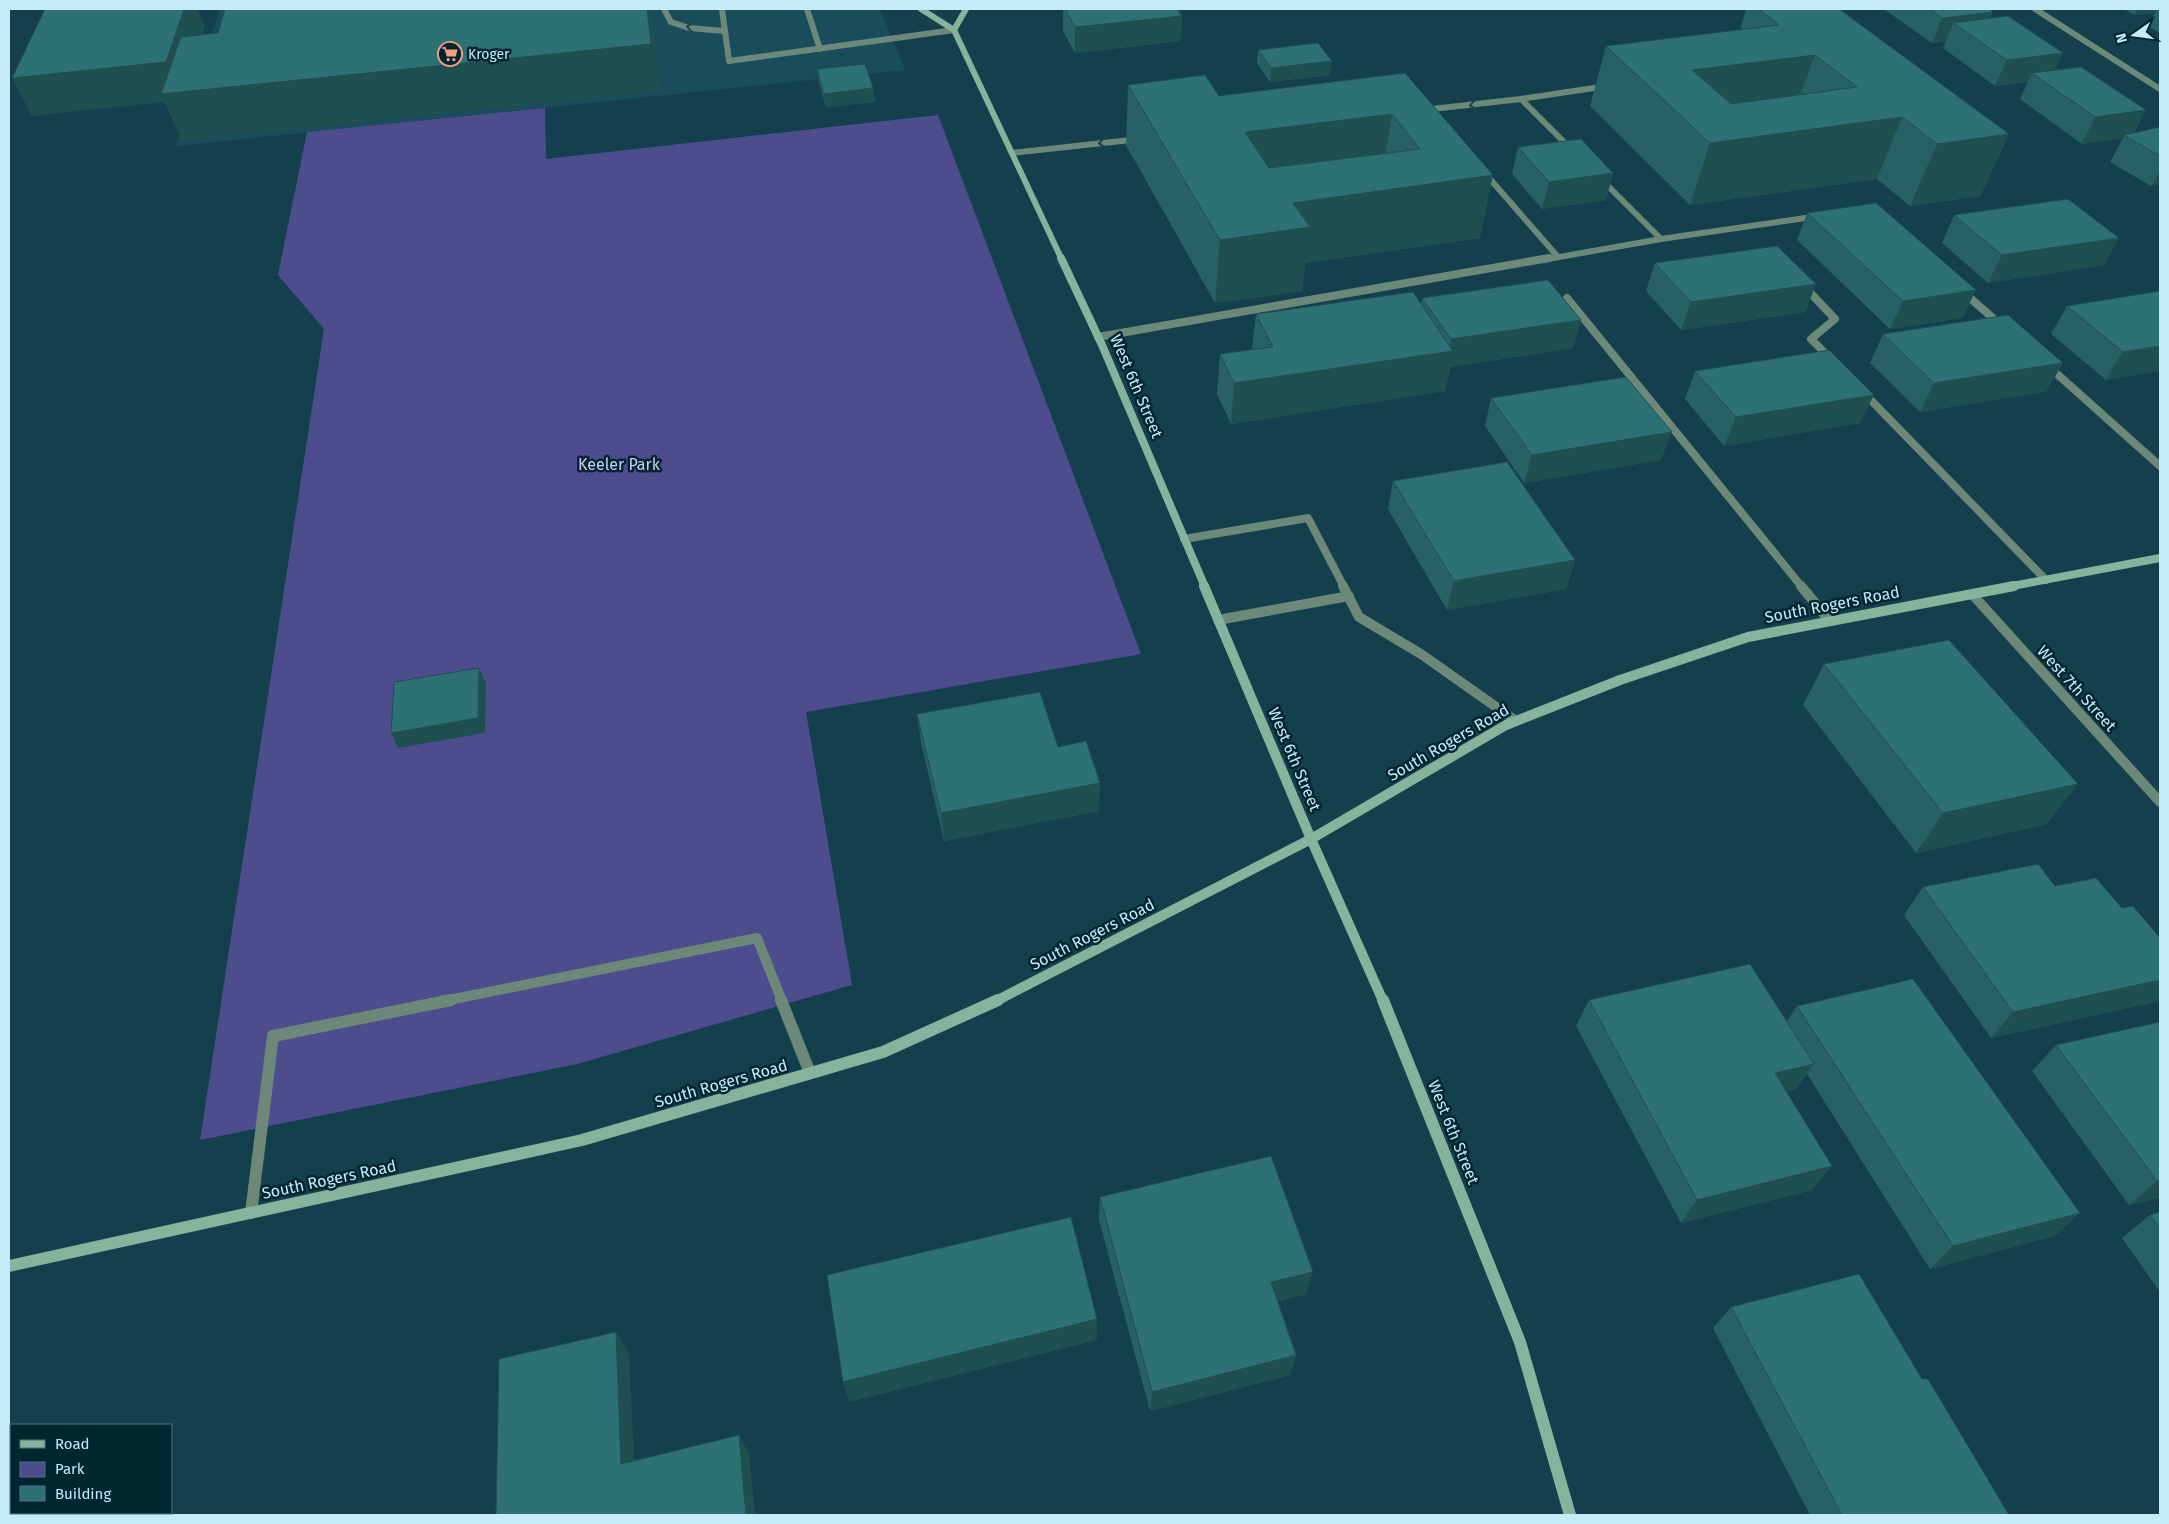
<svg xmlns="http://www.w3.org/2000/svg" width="2169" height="1524" font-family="'Fira Sans',sans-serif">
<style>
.built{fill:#1a4d5c}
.green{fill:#4d4d8e}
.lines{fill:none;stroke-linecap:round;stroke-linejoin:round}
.lane-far3{stroke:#6c8879;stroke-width:6}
.lane-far2{stroke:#6c8879;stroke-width:8}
.lane-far1{stroke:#6c8879;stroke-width:10}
.lane{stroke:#6c8879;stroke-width:12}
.street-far1{stroke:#6c8879;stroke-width:6}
.street{stroke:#6c8879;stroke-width:10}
.secondary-far3{stroke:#86b39b;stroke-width:6}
.secondary-far2{stroke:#86b39b;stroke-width:8}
.secondary-far1{stroke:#86b39b;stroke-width:10}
.secondary{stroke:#86b39b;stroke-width:12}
.wall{fill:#276165}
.shaded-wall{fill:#204f52}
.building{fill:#2d7175;stroke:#204f52;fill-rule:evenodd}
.oneway{stroke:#224346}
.labels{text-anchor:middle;stroke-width:5;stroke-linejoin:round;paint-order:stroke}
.far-poi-label{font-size:14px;fill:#c5ebf8;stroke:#022630;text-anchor:start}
.street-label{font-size:16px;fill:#c5ebf8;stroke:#022630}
.park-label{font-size:16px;fill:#cacdf6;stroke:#022630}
</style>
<rect width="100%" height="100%" fill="#14404d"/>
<path class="built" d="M220 9H880L905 70 176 146Z"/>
<path class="green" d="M545 108 546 159 938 115 1141 654 806 712 852 985 577 1064 200 1140 324 329 278 275 307 132Z"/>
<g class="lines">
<g class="lane-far3">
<path d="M664 9 671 22 689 28 725 31"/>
<path d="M722 9 729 61 954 30"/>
<path d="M807 9 820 49"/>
<path d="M1521 99 1573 151"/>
<path d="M1423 110 1521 99 1607 86"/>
<path d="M1012 153 1140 139"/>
<path d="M1483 171 1558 257"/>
<path d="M1601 179 1661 239"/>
<path d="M1542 260 1661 239 1819 216"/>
</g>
<g class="lane-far2">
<path d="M1803 285 1835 319 1811 339 1831 359"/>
<path d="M1962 291 2002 326"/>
<path d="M1567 298 1802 587"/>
<path d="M1098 337 1549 258"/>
<path d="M2047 365 2160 466"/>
<path d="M1862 391 2046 580"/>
<path d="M1184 539 1308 518 1344 587"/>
</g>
<g class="lane-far1">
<path d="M1343 586 1359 617 1421 654 1516 721"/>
<path d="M1801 586 1829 620"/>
<path d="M1218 620 1349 596"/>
<path d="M444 1001 757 938 782 1001"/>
</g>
<g class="lane">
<path d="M781 1000 810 1073"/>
<path d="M251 1213 273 1036 451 1000"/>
</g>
<path class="street-far1" d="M2035 9 2160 89"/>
<path class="street" d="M1972 594 2160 802"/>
<g class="secondary-far3">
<path d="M921 9 954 30 1062 260"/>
<path d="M954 30 966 9"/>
</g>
<g class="secondary-far2">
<path d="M1061 258 1102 345 1205 587"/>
<path d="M2007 587 2160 558"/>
</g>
<g class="secondary-far1">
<path d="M1204 586 1311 839 1383 1001"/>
<path d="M996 1001 1311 839 1506 725 1620 680 1748 637 2014 586"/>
</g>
<g class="secondary">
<path d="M1383 1000 1520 1342 1570 1515"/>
<path d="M9 1266 582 1140 883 1052 998 1000"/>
</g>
</g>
<g class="wall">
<path d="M1063 9H1177L1182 16 1180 41 1075 53 1063 31Z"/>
<path d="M1746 9H1839L2009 134 1980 196 1910 206 1877 179 1690 205 1590 106 1606 46 1740 30Z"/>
<path d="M1886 9H1989L1990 19 2134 133 2160 127V184L2151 186 2110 162 2123 138 2082 144 2020 99 2028 82 1995 86 1943 48 1946 41 1932 43 1885 10Z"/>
<path d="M2124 9H2160V33L2148 26 2155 13 2134 15Z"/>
<path d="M1258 50 1330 75 1270 82 1257 63Z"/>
<path d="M817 69 873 88 875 102 826 107 819 82Z"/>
<path d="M1405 73 1480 238 1305 263 1302 291 1215 303 1126 145 1128 85 1219 96Z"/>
<path d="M1518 147 1613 173 1606 200 1542 209 1512 174Z"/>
<path d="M1807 213 1976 290 1962 318 1890 329 1797 240Z"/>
<path d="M1954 215 2104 265 1988 283 1942 243Z"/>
<path d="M1655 263 1816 284 1805 312 1681 330 1646 291Z"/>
<path d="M2160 291 2106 380 2051 334 2067 306Z"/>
<path d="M1422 298 1581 320 1573 348 1450 367 1445 391 1231 424 1217 394 1220 354 1252 349 1256 314 1421 304Z"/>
<path d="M1883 334 2047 391 1920 412 1870 363Z"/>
<path d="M1695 371 1860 423 1724 446 1685 399Z"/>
<path d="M1491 398 1661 460 1524 483 1485 426Z"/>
<path d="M1393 481 1575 560 1566 589 1447 610 1388 509Z"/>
<path d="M1824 664 2047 824 1916 853 1803 705Z"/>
<path d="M917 714 1058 747 1099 811 944 841 921 742Z"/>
<path d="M2055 886 2160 938V1001L1991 1038 1904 915 1923 887Z"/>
<path d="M1589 1000 1787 1021 1797 1006 2080 1213 2054 1236 1930 1269 1807 1074 1796 1089 1786 1091 1812 1190 1681 1223 1576 1026Z"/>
<path d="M2160 1022V1198L2129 1205 2032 1071 2056 1045Z"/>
<path d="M1100 1197 1306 1294 1278 1301 1296 1355 1290 1375 1150 1411 1099 1220Z"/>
<path d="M2160 1212V1292L2122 1238 2150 1215Z"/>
<path d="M1731 1307 2009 1515H1810L1713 1328Z"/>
</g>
<g class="shaded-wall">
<path d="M184 9H197L205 26 185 91 647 9H651L661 91 183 141 164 102 32 116 12 78Z"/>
<path d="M2137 9H2157L2155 13 2134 15Z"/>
<path d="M1993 12 1982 37 1953 23 1946 41 1932 43 1942 18Z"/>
<path d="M1182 16 1180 41 1075 53V27Z"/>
<path d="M2063 53 2051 79 2032 73 2028 82 1995 86 2007 60Z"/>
<path d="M1815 55 1793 114 1693 127 1692 70Z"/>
<path d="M1332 61 1330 75 1270 82 1271 68Z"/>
<path d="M873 88 875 102 826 107 824 94Z"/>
<path d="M2146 110 2132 137 2124 135 2123 138 2082 144 2095 117Z"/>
<path d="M1392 114 1382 175 1240 194 1245 132Z"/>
<path d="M1902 117 1877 179 1690 205 1710 143Z"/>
<path d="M2009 134 1980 196 1910 206 1937 144Z"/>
<path d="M2160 171V184L2151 186Z"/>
<path d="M1613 173 1606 200 1542 209 1549 182Z"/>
<path d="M1493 175 1480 238 1305 263 1302 291 1215 303 1220 240 1293 203Z"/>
<path d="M2119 238 2104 265 1988 283 2002 255Z"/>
<path d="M1816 284 1805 312 1681 330 1691 302Z"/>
<path d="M1976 290 1962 318 1890 329 1903 301Z"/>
<path d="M1581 320 1573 348 1450 367 1445 391 1231 424 1234 383 1449 351 1451 339Z"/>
<path d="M2160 346V371L2106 380 2123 352Z"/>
<path d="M2063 363 2047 391 1920 412 1934 383Z"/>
<path d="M1874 395 1860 423 1724 446 1736 417Z"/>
<path d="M1672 432 1661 460 1524 483 1532 455Z"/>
<path d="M1575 560 1566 589 1447 610 1454 581Z"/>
<path d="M479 668 486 683 485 733 398 748 391 733Z"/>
<path d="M1100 783 1099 811 944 841 941 813Z"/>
<path d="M2078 784 2047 824 1916 853 1943 813Z"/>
<path d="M2160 980V1001L1991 1038 2013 1012Z"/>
<path d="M1814 1064 1796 1089 1757 1098 1775 1073Z"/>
<path d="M1832 1166 1812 1190 1681 1223 1697 1200Z"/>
<path d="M2157 1181H2160V1198L2129 1205Z"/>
<path d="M2080 1213 2054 1236 1930 1269 1953 1246Z"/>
<path d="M1313 1272 1306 1294 1266 1304 1271 1282Z"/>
<path d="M1097 1319V1340L849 1402 843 1382Z"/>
<path d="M616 1332 629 1353 635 1482 621 1464Z"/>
<path d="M1296 1355 1290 1375 1150 1411 1152 1392Z"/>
<path d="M739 1435 749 1454 755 1515H746Z"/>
<path d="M101 1513H148L147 1515H101Z"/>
</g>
<g class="building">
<path d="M45 9H184L166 62 12 78Z"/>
<path d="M225 9H647L651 44 161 94 181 37 218 33Z"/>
<path d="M1065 9H1177L1182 16 1075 27Z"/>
<path d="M1759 9H1839L2009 134 1937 144 1902 117 1710 143 1606 46 1779 25ZM1815 55 1857 87 1731 104 1692 70Z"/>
<path d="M1930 9H1989L1993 12 1942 18Z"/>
<path d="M2008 16 2063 53 2007 60 1953 23Z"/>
<path d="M1318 43 1332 61 1271 68 1258 50Z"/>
<path d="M865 64 873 88 824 94 817 69Z"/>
<path d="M2081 67 2146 110 2095 117 2032 73Z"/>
<path d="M1405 73 1493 175 1293 203 1310 227 1220 240 1128 85 1205 75 1219 96ZM1392 114 1420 149 1269 168 1245 132Z"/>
<path d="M2160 127V156L2124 135Z"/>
<path d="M1581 139 1613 173 1549 182 1518 147Z"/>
<path d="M2068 199 2119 238 2002 255 1954 215Z"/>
<path d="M1876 203 1976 290 1903 301 1807 213Z"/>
<path d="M1777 246 1816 284 1691 302 1655 263Z"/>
<path d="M1548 280 1581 320 1451 339 1422 298Z"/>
<path d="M2160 291V346L2123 352 2067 306Z"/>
<path d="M1413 292 1453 351 1234 383 1220 354 1273 347 1256 314Z"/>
<path d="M2008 315 2063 363 1934 383 1883 334Z"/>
<path d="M1829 350 1874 395 1736 417 1695 371Z"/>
<path d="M1626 377 1672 432 1532 455 1491 398Z"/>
<path d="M1507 462 1575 560 1454 581 1393 481Z"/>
<path d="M1949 640 2078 784 1943 813 1824 664Z"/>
<path d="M479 668 478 718 391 733 394 682Z"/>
<path d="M1040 692 1058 747 1086 741 1100 783 941 813 917 714Z"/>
<path d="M2038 864 2055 886 2096 878 2122 908 2133 906 2160 938V980L2013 1012 1923 887Z"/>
<path d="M1750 964 1814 1064 1775 1073 1832 1166 1697 1200 1589 1000Z"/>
<path d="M1913 979 2080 1213 1953 1246 1797 1006Z"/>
<path d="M2160 1022V1181H2157L2056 1045Z"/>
<path d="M1271 1156 1313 1272 1271 1282 1296 1355 1152 1392 1100 1197Z"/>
<path d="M2160 1212V1229L2150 1215Z"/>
<path d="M1071 1217 1097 1319 843 1382 827 1275Z"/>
<path d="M1859 1274 1922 1379H1928L2009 1515H1842L1731 1307Z"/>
<path d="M616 1332 621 1464 739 1435 746 1515H496L499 1359Z"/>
<path d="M11 1468V1513H101V1515H9V1469Z"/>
</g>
<defs><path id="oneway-chevron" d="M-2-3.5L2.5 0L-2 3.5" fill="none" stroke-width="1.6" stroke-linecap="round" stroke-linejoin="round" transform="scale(1.25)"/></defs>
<g class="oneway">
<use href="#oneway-chevron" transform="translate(690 27) rotate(-169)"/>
<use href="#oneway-chevron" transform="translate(1473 105) rotate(173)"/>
<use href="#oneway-chevron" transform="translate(1102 143) rotate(174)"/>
</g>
<defs>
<symbol id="supermarket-ring" viewBox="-11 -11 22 22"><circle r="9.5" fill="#022630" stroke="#f2a081" stroke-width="1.5"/><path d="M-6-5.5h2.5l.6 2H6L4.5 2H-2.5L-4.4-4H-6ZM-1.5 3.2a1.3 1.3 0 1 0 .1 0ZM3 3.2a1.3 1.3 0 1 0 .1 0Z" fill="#f2a081"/></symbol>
</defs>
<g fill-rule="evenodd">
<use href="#supermarket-ring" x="436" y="40" width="28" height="28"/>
</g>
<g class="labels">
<g class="far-poi-label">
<text x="468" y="59">Kroger</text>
</g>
<g class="street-label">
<text transform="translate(1137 386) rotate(67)" y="6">West 6th Street</text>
<text transform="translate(1832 604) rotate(-11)" y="6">South Rogers Road</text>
<text transform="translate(2077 688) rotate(48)" y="6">West 7th Street</text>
<text transform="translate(1448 742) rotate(-30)" y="6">South Rogers Road</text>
<text transform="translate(1295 759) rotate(67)" y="6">West 6th Street</text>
<text transform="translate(1092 934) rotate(-27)" y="6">South Rogers Road</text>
<text transform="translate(721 1083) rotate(-16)" y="6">South Rogers Road</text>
<text transform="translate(1454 1132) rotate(68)" y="6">West 6th Street</text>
<text transform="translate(329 1179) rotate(-12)" y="6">South Rogers Road</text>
</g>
<g class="park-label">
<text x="619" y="470">Keeler Park</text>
</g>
</g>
<rect width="2169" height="1524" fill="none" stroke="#c5ebf8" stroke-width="20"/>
<rect x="10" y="1424" width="162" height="90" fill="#022630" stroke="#507580"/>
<rect x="20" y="1440" width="25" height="8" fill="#86b39b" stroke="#507580"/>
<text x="55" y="1449" font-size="15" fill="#c5ebf8">Road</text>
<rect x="20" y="1462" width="25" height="15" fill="#4d4d8e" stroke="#507580"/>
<text x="55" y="1474" font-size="15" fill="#c5ebf8">Park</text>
<rect x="20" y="1486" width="25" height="15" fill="#2d7175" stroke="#507580"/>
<text x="55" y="1499" font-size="15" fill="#c5ebf8">Building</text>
<g transform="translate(2134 35) rotate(256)" stroke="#022630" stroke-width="4" paint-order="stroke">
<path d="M0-4L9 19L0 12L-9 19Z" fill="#c5ebf8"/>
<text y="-8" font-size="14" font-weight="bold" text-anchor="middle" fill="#c5ebf8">N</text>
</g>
</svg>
